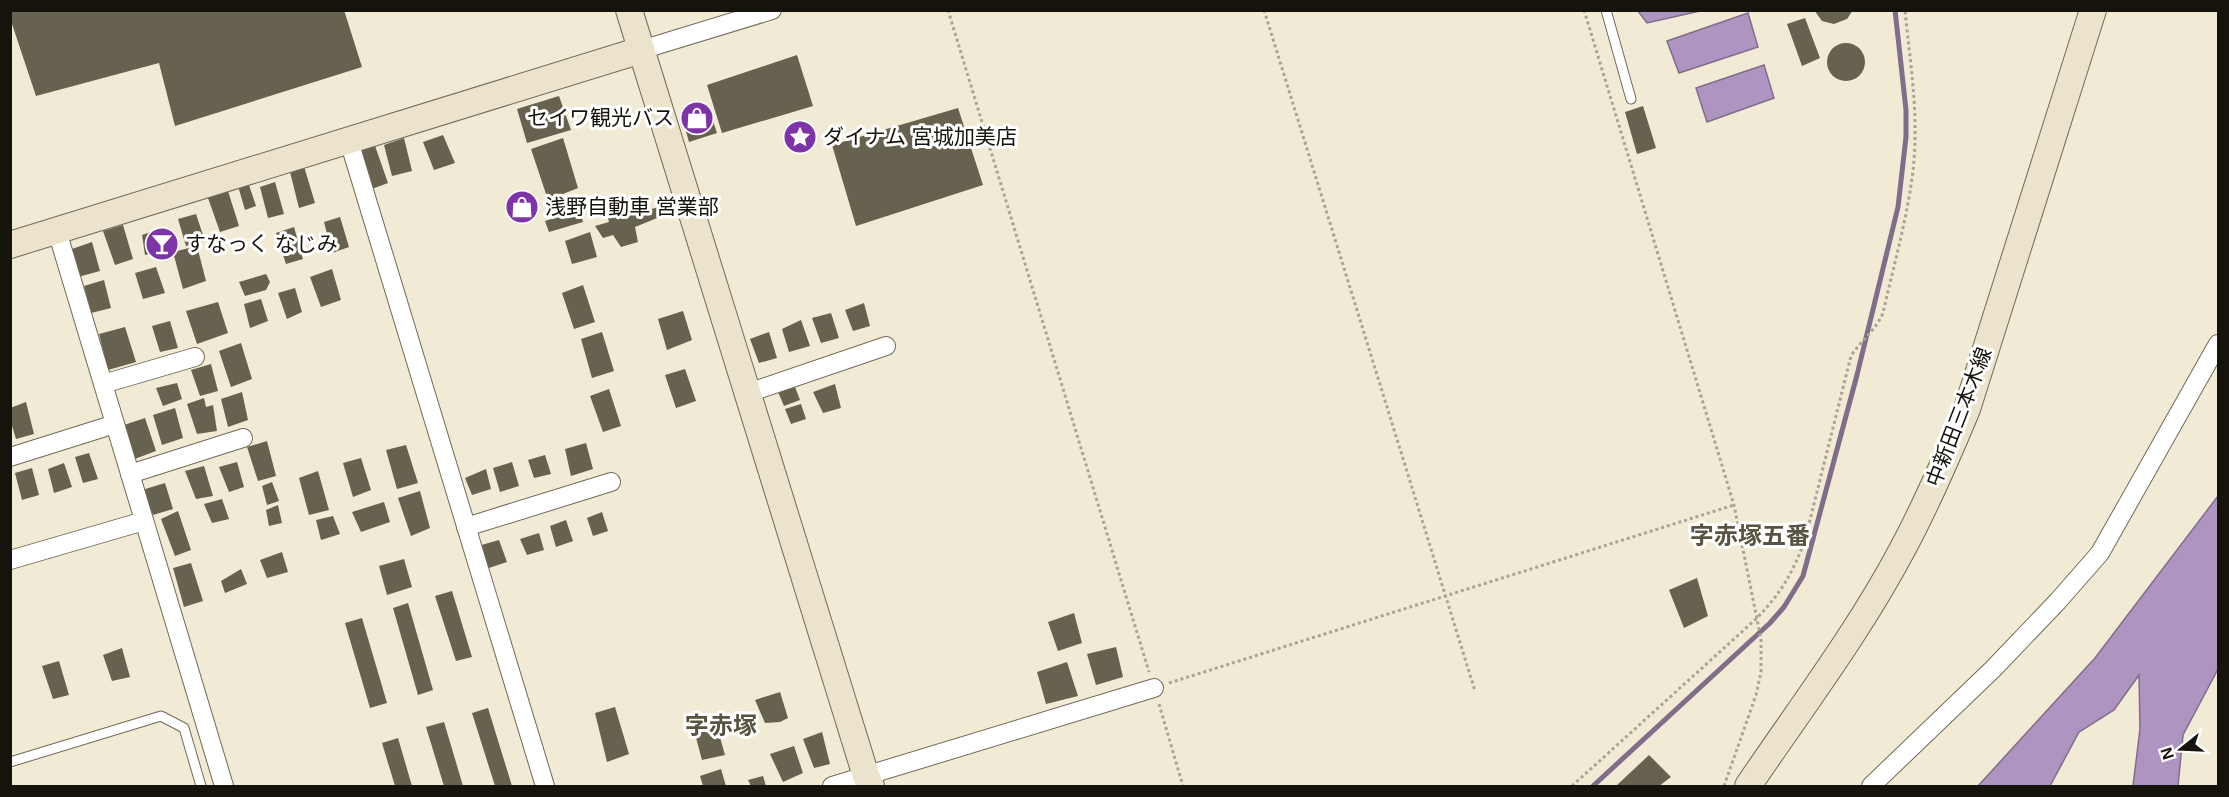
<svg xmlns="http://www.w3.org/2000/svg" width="2229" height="797" font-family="Arial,'Noto Sans JP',sans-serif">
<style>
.water{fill:#ae94c0;stroke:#806d8a;stroke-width:1.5}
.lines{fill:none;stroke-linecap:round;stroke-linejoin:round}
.stream{stroke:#806d8a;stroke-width:5}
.building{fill:#67614f}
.lane-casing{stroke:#716a58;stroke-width:11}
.street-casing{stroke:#716a58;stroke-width:20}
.secondary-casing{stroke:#716a58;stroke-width:28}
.path{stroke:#aaa494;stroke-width:3;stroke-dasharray:3 3;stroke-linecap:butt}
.lane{stroke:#fff;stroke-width:9}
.street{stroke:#fff;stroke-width:18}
.secondary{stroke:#ebe3cc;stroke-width:26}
.labels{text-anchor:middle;stroke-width:6;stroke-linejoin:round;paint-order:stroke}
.poi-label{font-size:21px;fill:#16130c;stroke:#fff;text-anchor:start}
.street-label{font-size:21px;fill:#16130c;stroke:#fff}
.quarter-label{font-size:24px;font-weight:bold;fill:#595342;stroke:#fff}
</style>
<rect width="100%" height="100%" fill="#f1ead5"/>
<g class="water">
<path d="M1638 11V10L1700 11 1647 23Z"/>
<path d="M1748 13 1758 47 1679 73 1667 41Z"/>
<path d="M1764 65 1774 98 1707 122 1696 88Z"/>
<path d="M2218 496V669L2183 735 2178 786H2133L2140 729 2139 675 2114 710 2079 732 2050 786H1978L2095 658Z"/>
</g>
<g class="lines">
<path class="stream" d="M1593 786 1770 623 1784 607 1803 576 1857 375 1898 207 1906 137V110L1895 10"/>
</g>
<g class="building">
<path d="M10 10H344L362 67 175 126 159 63 36 96 10 18Z"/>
<path d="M1814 10H1853L1847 19 1834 24 1822 21Z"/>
<path d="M1805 18 1820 58 1802 66 1787 24Z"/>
<circle cx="1846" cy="62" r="19"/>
<path d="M797 55 813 106 722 133 707 85Z"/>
<path d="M559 96 571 130 527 143 517 109Z"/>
<path d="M1643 106 1656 148 1637 154 1625 112Z"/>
<path d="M958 108 983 185 856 226 832 145Z"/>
<path d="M710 112 717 133 689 142 683 121Z"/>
<path d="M443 135 455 163 434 170 423 142Z"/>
<path d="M404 138 412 171 392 176 384 145Z"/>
<path d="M563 138 578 188 548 200 531 149Z"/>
<path d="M374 143 388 183 369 190 356 149Z"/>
<path d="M303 163 315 203 299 208 289 168Z"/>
<path d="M248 182 256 206 245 210 238 186Z"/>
<path d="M275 182 284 214 268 218 260 187Z"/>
<path d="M228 191 239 226 220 232 208 198Z"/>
<path d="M660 207 662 216 635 227 638 242 621 247 613 235 603 238 595 226 609 222 607 214 631 208 633 213Z"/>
<path d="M580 210 583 222 549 232 545 221Z"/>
<path d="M196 214 205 241 186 246 178 219Z"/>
<path d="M340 217 349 247 332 253 324 222Z"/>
<path d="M123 225 133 259 115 265 103 231Z"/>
<path d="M294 227 303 259 286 264 276 233Z"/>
<path d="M163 228 165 233 174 232 179 246 145 255 142 235Z"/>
<path d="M590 232 597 257 572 264 565 241Z"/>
<path d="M92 242 100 271 78 277 69 250Z"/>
<path d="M197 246 206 281 183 289 173 252Z"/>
<path d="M156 267 165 293 143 299 135 273Z"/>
<path d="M332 269 341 300 321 307 310 277Z"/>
<path d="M266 274 270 282 266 290 245 296 239 282Z"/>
<path d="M104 280 111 308 91 313 84 286Z"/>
<path d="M583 285 595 322 574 329 562 293Z"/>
<path d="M295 288 302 312 287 319 278 293Z"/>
<path d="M261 299 268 321 250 328 244 304Z"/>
<path d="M218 302 228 333 197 344 186 311Z"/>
<path d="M864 303 870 326 853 331 845 310Z"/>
<path d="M683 311 692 340 667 350 658 319Z"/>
<path d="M831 313 839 338 821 343 812 318Z"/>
<path d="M801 320 810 346 789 352 782 329Z"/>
<path d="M170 321 178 348 160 352 152 326Z"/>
<path d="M125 327 136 362 108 370 99 334Z"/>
<path d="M602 332 614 371 592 378 581 339Z"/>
<path d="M769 332 777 358 759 363 750 339Z"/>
<path d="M241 343 252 379 231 387 219 351Z"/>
<path d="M211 364 218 391 200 396 191 370Z"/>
<path d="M685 369 696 401 676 408 665 375Z"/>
<path d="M177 383 182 399 163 406 156 388Z"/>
<path d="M835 384 841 408 823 413 813 392Z"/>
<path d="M795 387 800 400 784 406 778 392Z"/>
<path d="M609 389 621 426 603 432 590 396Z"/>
<path d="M242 392 248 420 228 427 221 399Z"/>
<path d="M204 398 206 407 213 405 217 431 197 434 187 404Z"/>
<path d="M26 402 34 434 16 439 10 419V408Z"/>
<path d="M801 404 806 419 791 424 785 409Z"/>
<path d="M175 408 183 438 162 445 153 415Z"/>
<path d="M145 418 156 451 132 460 121 426Z"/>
<path d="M267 441 276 476 258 481 247 447Z"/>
<path d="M586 443 593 469 571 476 565 449Z"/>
<path d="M406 445 418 483 397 489 386 450Z"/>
<path d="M89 453 98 479 83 483 75 457Z"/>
<path d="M545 455 551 474 534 478 528 460Z"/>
<path d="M361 458 371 490 353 497 343 463Z"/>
<path d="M237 462 244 487 229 492 219 467Z"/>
<path d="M512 462 519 486 500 492 493 468Z"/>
<path d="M64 463 72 487 54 493 48 469Z"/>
<path d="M204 466 213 496 196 499 185 471Z"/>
<path d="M32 468 39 495 22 500 15 473Z"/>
<path d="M486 469 491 489 472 495 465 478Z"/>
<path d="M318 471 329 510 309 515 299 478Z"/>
<path d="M272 482 279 501 267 505 262 486Z"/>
<path d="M165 483 173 509 153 515 142 490Z"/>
<path d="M420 491 430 528 411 536 398 498Z"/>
<path d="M222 499 229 519 212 523 204 504Z"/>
<path d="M384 502 390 522 361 532 352 512Z"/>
<path d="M278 505 282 523 269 526 266 510Z"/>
<path d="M178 511 191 550 175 556 161 519Z"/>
<path d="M602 512 608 531 593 536 587 518Z"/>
<path d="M333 516 340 534 321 540 316 520Z"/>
<path d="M566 520 573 541 556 547 550 526Z"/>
<path d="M539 533 544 550 527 555 520 539Z"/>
<path d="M499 540 507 562 486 569 478 546Z"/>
<path d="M282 552 288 572 267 578 260 560Z"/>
<path d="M404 559 412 587 387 595 379 566Z"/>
<path d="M191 563 203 601 184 607 173 568Z"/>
<path d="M241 569 247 584 225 593 221 581Z"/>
<path d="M1697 578 1708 616 1684 628 1669 590Z"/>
<path d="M452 591 472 657 456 661 435 596Z"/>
<path d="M408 603 433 690 418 695 393 608Z"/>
<path d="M1074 613 1082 643 1058 651 1048 622Z"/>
<path d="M362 618 387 703 370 708 345 623Z"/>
<path d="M1116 647 1123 677 1096 685 1087 654Z"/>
<path d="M122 648 130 677 112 681 103 655Z"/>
<path d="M59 661 69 695 53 699 42 666Z"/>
<path d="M1067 662 1078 696 1046 704 1037 672Z"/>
<path d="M780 692 788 718 780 722 765 723 755 700Z"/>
<path d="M615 707 629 754 607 762 595 713Z"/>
<path d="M488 708 512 786H495L472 713Z"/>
<path d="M714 716 725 755 702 760 692 723Z"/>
<path d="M444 722 463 786H444L426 727Z"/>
<path d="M822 732 830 764 814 768 803 739Z"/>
<path d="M398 738 412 786H395L382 743Z"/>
<path d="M794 746 803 773 783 782 770 754Z"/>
<path d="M1649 755 1671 777 1659 786H1616Z"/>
<path d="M721 769 726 786H703L700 776Z"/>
<path d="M763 776 766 786H751L748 780Z"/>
</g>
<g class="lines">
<defs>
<g id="lane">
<path d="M1606 10 1631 99"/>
<path d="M10 762 161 716 184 728 201 786"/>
</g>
<g id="street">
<path d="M641 50 772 10"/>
<path d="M349 141 545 786"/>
<path d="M57 231 224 786"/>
<path d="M103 384 195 357"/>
<path d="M748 393 886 346"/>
<path d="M10 457 115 424"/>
<path d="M130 474 243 438"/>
<path d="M466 527 611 482"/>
<path d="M10 560 144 521"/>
<path d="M832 786 1154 688"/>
<path d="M1871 786 1993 669 2058 601 2100 553 2218 344"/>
</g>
<g id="secondary">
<path d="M629 10 866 776 871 786"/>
<path d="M10 245 641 50"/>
<path d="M1748 786C1800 709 1858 633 1902 550 1927 504 1947 457 1967 409L2093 10"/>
</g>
</defs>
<use href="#lane" class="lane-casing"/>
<use href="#street" class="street-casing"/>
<use href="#secondary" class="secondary-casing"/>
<g class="path">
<path d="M948 10 1149 672"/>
<path d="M1264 10 1475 691"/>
<path d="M1584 10 1734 505 1761 639V672L1756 695 1724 786"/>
<path d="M1169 683 1734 505"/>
<path d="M1159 704 1183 786"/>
<path d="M1572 786 1756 619C1782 592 1792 574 1805 540L1851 356C1861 340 1876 330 1883 313 1895 259 1915 192 1915 138 1916 95 1909 53 1905 10"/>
</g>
<use href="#lane" class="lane"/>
<use href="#street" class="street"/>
<use href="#secondary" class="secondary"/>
</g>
<defs>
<symbol id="shop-disc" viewBox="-11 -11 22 22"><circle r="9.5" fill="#7d34a6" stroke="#fff"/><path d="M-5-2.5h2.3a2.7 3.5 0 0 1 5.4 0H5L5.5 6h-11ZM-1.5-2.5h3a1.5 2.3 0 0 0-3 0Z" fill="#fff"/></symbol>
<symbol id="sight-disc" viewBox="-11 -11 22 22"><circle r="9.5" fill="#7d34a6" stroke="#fff"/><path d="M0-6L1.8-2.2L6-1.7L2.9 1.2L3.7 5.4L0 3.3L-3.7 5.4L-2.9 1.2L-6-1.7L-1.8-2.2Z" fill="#fff"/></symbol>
<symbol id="bar-disc" viewBox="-11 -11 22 22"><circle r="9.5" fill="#7d34a6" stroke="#fff"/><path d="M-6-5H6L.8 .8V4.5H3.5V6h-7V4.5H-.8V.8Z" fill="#fff"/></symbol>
</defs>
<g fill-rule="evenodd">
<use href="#shop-disc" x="678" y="99" width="38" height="38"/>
<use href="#sight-disc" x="781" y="118" width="38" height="38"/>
<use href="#shop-disc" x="503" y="188" width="38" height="38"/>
<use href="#bar-disc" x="143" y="225" width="38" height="38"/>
</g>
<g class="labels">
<g class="poi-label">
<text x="674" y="125" text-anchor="end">セイワ観光バス</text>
<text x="823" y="144">ダイナム 宮城加美店</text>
<text x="545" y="214">浅野自動車 営業部</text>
<text x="185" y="251">すなっく なじみ</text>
</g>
<g class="street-label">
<text transform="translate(1959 417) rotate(-69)" y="7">中新田三本木線</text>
</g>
<g class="quarter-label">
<text x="1750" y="544">字赤塚五番</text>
<text x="721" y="734">字赤塚</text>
</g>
</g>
<rect width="2229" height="797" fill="none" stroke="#16130c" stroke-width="24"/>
<g transform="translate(2181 749) rotate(252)" stroke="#ffffff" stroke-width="4.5" paint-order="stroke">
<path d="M0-4.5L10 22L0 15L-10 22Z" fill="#16130c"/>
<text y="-9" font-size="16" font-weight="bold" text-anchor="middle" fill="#16130c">N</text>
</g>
</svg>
